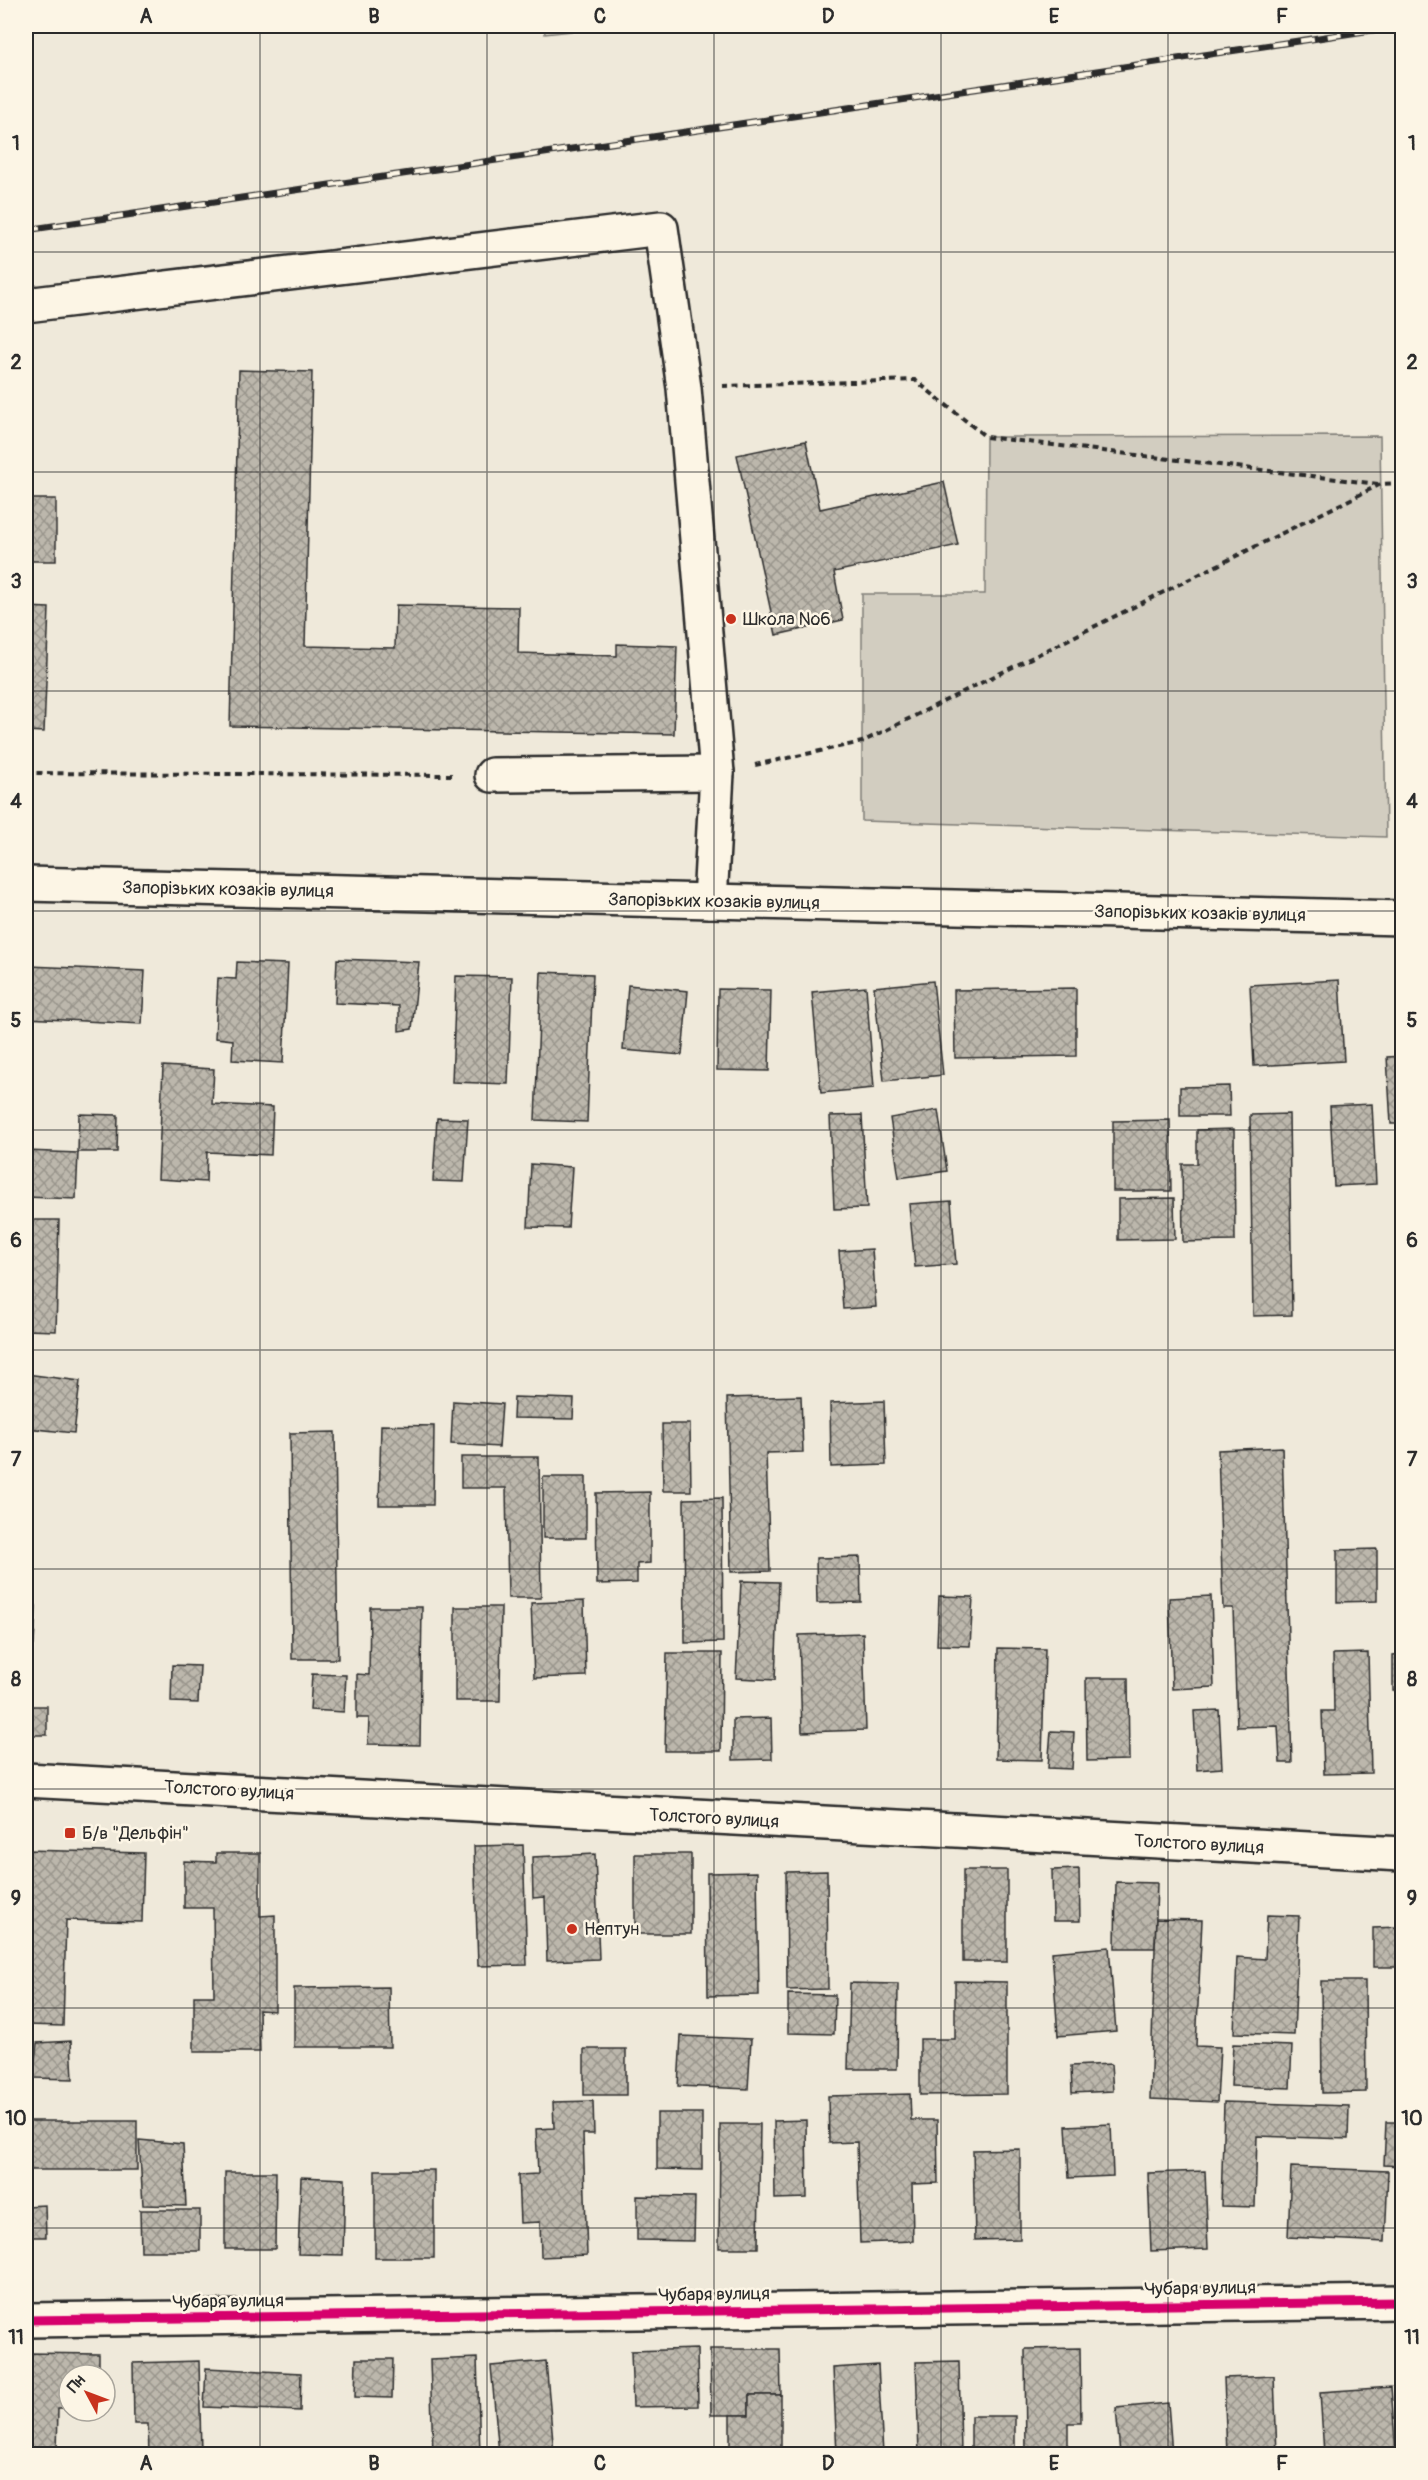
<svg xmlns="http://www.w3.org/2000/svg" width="1428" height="2480" font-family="Pangolin,sans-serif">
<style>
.grass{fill:url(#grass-tufts);stroke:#7e7c76;stroke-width:1.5}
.pitch{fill:#d2cdc0;stroke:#7e7c76;stroke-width:1.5}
.building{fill:url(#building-cross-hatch);stroke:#2b2b2b;stroke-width:1.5}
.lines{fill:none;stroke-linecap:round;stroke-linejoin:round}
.minor-casing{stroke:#2b2b2b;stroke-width:38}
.major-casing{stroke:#2b2b2b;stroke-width:38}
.path{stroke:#2b2b2b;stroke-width:4;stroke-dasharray:6 4.5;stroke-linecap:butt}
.minor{stroke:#fcf5e5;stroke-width:33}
.major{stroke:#fcf5e5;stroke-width:33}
.rail-casing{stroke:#2b2b2b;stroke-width:7}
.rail{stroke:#fcf5e5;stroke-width:4.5;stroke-dasharray:14;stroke-linecap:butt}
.cycleway-casing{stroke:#fcf5e5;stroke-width:13}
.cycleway{stroke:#d6006c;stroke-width:9}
.grid{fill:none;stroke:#2b2b2b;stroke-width:1.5;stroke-opacity:0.55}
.poi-dot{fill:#c8321e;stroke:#fcf5e5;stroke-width:2}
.labels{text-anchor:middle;stroke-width:5;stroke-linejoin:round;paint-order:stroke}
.poi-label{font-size:18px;fill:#2b2b2b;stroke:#fcf5e5;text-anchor:start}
.street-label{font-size:18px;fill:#2b2b2b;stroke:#fcf5e5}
.neatline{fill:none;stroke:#2b2b2b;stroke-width:2}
.grid-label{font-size:20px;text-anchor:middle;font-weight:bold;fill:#2b2b2b}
</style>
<defs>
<pattern id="grass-tufts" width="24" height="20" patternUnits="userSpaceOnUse" patternTransform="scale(1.5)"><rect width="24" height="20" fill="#d2cdc0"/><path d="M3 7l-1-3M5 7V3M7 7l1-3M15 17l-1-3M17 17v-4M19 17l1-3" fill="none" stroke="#b4b0a5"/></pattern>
<pattern id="building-cross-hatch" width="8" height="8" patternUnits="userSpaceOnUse" patternTransform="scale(1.5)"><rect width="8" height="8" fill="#bcb7ac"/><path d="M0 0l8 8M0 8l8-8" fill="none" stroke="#99958c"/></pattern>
</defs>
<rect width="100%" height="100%" fill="#efe9da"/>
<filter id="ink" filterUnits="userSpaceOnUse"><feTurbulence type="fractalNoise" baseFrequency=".0167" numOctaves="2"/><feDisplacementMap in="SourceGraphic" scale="12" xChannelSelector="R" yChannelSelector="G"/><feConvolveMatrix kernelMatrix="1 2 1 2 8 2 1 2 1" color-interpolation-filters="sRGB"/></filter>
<g filter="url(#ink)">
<path class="grass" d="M544 26H618L545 34Z"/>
<path class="pitch" d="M1380 436 1386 837 862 821V594H985L986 437Z"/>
<g class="building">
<path d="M239 370 312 372 305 646 395 648 396 605 519 607 518 653 617 656V644L677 646 674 734 230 726Z"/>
<path d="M806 441 820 509 944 482 958 545 834 572 843 620 776 635 737 455Z"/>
<rect x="26" y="499" width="30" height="62"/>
<path d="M26 607 49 608 44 732 26 731Z"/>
<path d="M337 959 419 962 412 1029 399 1031V1006L335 1003Z"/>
<path d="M237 962 288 964 283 1063 232 1060 233 1040 215 1038 218 978 236 979Z"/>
<path d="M29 966 145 971 142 1024 26 1018Z"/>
<path d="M541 972 593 974 587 1122 535 1120Z"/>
<path d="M456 976 512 977 508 1084 452 1082Z"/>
<path d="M1339 980 1344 1061 1254 1066 1250 985Z"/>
<path d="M933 981 943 1075 884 1081 874 987Z"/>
<path d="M628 985 688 991 682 1055 623 1050Z"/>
<path d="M866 987 874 1088 821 1093 812 992Z"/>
<path d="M1076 988V1056L955 1058 954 990Z"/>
<path d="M718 989 771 990 769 1071 717 1070Z"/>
<path d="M1402 1056V1124H1391L1387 1057Z"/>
<path d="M163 1066 214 1069 212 1104 273 1107 271 1155 207 1152 206 1182 158 1179Z"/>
<path d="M1229 1086 1230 1116H1180V1087Z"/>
<path d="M1372 1104 1376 1184 1334 1186 1330 1106Z"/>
<path d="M938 1110 947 1171 899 1178 890 1118Z"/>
<path d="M79 1114 118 1115 117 1152H78Z"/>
<path d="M1289 1114 1292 1315 1253 1316 1250 1115Z"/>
<path d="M862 1115 867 1208 834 1209 830 1116Z"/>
<path d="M437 1118 468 1119 464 1182 433 1181Z"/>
<path d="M1170 1120 1171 1191H1113V1121Z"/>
<path d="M1234 1129 1235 1241 1183 1242 1182 1164H1197V1130Z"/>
<path d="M26 1151 78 1153 76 1199 26 1197Z"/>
<path d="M531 1164 572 1167 568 1228 528 1227Z"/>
<path d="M1174 1198 1175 1239 1118 1240V1199Z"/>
<path d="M951 1201 956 1264 915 1267 909 1204Z"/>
<path d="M26 1220H59L56 1331 26 1330Z"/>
<path d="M872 1249 876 1307 843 1309 839 1251Z"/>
<path d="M26 1374 80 1381 74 1433 26 1428Z"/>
<path d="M801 1396 803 1452 766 1453 770 1571 731 1572 727 1398Z"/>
<path d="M514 1397 574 1399 573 1419 513 1418Z"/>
<path d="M453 1401 502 1404 499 1447 451 1444Z"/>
<path d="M884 1401 886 1465 831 1467 830 1403Z"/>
<path d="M662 1424H690L691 1491H663Z"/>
<path d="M381 1425 434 1426 433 1505H379Z"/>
<path d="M335 1432 338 1659H292L290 1433Z"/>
<path d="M1282 1447 1292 1763H1280L1278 1726 1237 1727 1233 1608H1223L1218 1450Z"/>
<path d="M461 1457H539L541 1598H508L506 1488H461Z"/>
<rect x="543" y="1477" width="43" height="61"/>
<path d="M650 1492V1563L637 1564V1583L597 1584 596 1493Z"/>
<path d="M722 1498 723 1642 685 1643 684 1499Z"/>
<path d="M1377 1549V1601L1337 1602V1550Z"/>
<path d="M860 1557 861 1602 817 1603 816 1558Z"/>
<path d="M741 1581 779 1582 775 1680 736 1678Z"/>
<path d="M939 1596 973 1597 970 1646 937 1645Z"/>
<path d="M1211 1596 1214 1687 1172 1689 1169 1598Z"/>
<path d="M584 1601 586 1676 534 1678 531 1603Z"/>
<path d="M26 1605 36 1606 34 1644H26Z"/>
<path d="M370 1607H422L420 1745 368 1744 369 1718H357V1674L369 1675Z"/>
<path d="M455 1607H501L500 1701H455Z"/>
<path d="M863 1633 866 1730 802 1732 799 1635Z"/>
<path d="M998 1648 1045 1649 1042 1760 996 1759Z"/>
<path d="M667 1653H722L721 1751H665Z"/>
<path d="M1368 1653 1371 1773 1324 1774 1322 1711H1334L1333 1654Z"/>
<path d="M1402 1654V1691H1393V1655Z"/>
<path d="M172 1665 200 1666 198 1703 171 1702Z"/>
<path d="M312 1674 346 1675 344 1712 310 1710Z"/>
<path d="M1086 1678H1128L1129 1760 1087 1761Z"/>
<rect x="26" y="1706" width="21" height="29"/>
<path d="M1219 1710 1222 1768 1197 1770 1194 1711Z"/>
<path d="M771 1718 772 1759 733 1760V1719Z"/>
<path d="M1051 1731 1074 1732 1072 1769 1048 1768Z"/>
<path d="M523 1845 527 1965 478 1966 474 1846Z"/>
<path d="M26 1850 144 1853 142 1922 66 1920 63 2026 26 2025Z"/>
<path d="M216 1853H260V1916L275 1915V2011L259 2010 260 2052H194V1996H214L213 1908H184V1861L216 1862Z"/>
<path d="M595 1854 599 1959 547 1961 545 1897 533 1898 532 1857Z"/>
<rect x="635" y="1854" width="56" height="80"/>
<path d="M1079 1869 1080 1921H1053L1052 1870Z"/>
<rect x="963" y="1870" width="44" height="92"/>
<path d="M827 1871 828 1989 787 1990 786 1872Z"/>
<path d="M757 1872 759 1995 708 1996 707 1873Z"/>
<path d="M1116 1882 1157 1883 1155 1948H1115Z"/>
<path d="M1267 1915 1299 1916 1294 2035 1234 2033 1237 1957 1265 1959Z"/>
<path d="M1156 1919 1202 1920 1196 2046 1220 2047 1217 2102 1150 2099Z"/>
<path d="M1398 1927 1399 1967H1373V1928Z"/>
<path d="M1109 1947 1116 2031 1058 2036 1052 1952Z"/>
<path d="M955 1981 1007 1982V2094L920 2095V2039H955Z"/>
<path d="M1321 1981H1365L1366 2092 1322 2093Z"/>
<path d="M850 1983 898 1984 897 2069H848Z"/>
<path d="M389 1987 390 2047H294V1988Z"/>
<path d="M788 1994 835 1995 834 2034 788 2033Z"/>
<path d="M681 2036 751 2039 748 2089 678 2086Z"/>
<path d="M71 2041 73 2079 33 2078 37 2043Z"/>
<path d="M1233 2044 1292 2046 1290 2088 1231 2086Z"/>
<rect x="584" y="2049" width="42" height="46"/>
<path d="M1111 2064 1113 2091 1072 2093 1071 2066Z"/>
<path d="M910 2094 911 2120H937L938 2183 912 2184 913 2241 860 2243 857 2142 829 2143 828 2096Z"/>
<path d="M593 2101 594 2134H583L587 2255 541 2257 540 2222 520 2223 518 2175 538 2174 536 2129 554 2128 553 2102Z"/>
<path d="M1224 2102 1349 2106 1348 2139 1257 2136 1255 2207 1221 2206Z"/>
<path d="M657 2113H702V2170L657 2169Z"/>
<path d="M806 2120 807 2198 775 2199 774 2121Z"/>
<rect x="26" y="2121" width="111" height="49"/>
<path d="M1386 2122H1402V2166L1384 2165Z"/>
<path d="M720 2124H760L758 2248H719Z"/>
<path d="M1111 2124 1113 2176 1069 2178 1066 2126Z"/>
<path d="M139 2140 183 2144 186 2206 143 2205Z"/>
<path d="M1020 2149V2239L975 2240 973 2150Z"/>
<path d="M1291 2167 1388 2171 1385 2242 1288 2237Z"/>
<rect x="375" y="2170" width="59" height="88"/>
<path d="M1205 2171 1208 2249 1151 2251 1148 2173Z"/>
<path d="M225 2172H276L275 2249H225Z"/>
<path d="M301 2177 345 2179 343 2255 298 2254Z"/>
<path d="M637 2196 695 2197 694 2241 637 2240Z"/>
<path d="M45 2205 46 2237H26V2206Z"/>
<path d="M140 2210H200V2251H141Z"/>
<path d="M1080 2348 1081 2423H1068V2454H1026L1025 2349Z"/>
<path d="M697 2349 698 2406 633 2407 631 2351Z"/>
<path d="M710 2349H780L781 2395H749V2415H711Z"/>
<path d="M26 2353 99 2354V2375H69V2408H58L57 2454H26Z"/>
<path d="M477 2358 480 2454H433L430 2360Z"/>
<path d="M356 2359H393L392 2398 355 2397Z"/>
<path d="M199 2361 201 2454H149L148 2424H134L133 2363Z"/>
<path d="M546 2361 554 2454H499L491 2366Z"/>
<path d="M959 2361 961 2454H919L916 2362Z"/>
<path d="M878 2365 883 2454H837L833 2368Z"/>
<path d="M206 2368 301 2373 300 2411 204 2407Z"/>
<path d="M1274 2376 1277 2454H1227L1224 2378Z"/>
<path d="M1391 2387 1396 2454H1324L1320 2392Z"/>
<path d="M749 2395H781V2454H730V2415H749Z"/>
<path d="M1168 2403 1172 2454H1120L1116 2408Z"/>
<rect x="971" y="2416" width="44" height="38"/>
<path d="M297 2452 298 2454H237V2453Z"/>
</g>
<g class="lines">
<defs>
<g id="minor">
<path d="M26 305 661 228 684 388 717 773 710 901"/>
<path d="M492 775 717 773"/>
<path d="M26 2320 1402 2302"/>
</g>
<g id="major">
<path d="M26 884 1402 918"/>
<path d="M26 1780 1402 1854"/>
</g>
</defs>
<use href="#minor" class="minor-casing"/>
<use href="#major" class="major-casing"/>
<g class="path">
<path d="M723 386 915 380 986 437 1379 484"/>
<path d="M755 765 862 742 1381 484 1402 483"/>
<path d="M26 773 454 775"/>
</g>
<use href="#minor" class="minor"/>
<use href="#major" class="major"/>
<defs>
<path id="rail" d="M26 230 1399 26"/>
</defs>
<use href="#rail" class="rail-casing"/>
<use href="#rail" class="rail"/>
<defs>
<path id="cycleway" d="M26 2320 1402 2302"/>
</defs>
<use href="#cycleway" class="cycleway-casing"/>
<use href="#cycleway" class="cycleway"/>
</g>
</g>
<path class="grid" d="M260 26V2454M487 26V2454M714 26V2454M941 26V2454M1168 26V2454M26 252H1402M26 472H1402M26 691H1402M26 911H1402M26 1130H1402M26 1350H1402M26 1569H1402M26 1789H1402M26 2008H1402M26 2228H1402"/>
<g class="poi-dot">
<circle cx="731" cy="619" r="6"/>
<rect x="64" y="1827" width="12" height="12" rx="3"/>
<circle cx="572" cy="1929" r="6"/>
</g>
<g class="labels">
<g class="poi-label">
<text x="743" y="625">Школа №6</text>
<text x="82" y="1839">Б/в "Дельфін"</text>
<text x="584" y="1935">Нептун</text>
</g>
<g class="street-label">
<text transform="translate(228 889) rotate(1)" y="6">Запорізьких козаків вулиця</text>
<text transform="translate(714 901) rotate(1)" y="6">Запорізьких козаків вулиця</text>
<text transform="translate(1200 913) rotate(1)" y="6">Запорізьких козаків вулиця</text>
<text transform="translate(229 1790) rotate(3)" y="6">Толстого вулиця</text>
<text transform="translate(714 1818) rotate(3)" y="6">Толстого вулиця</text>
<text transform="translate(1199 1844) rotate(3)" y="6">Толстого вулиця</text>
<text transform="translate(1200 2288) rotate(-1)" y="6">Чубаря вулиця</text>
<text transform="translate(714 2294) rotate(-1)" y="6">Чубаря вулиця</text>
<text transform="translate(228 2301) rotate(-1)" y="6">Чубаря вулиця</text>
</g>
</g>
<rect width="1428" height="2480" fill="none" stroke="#fcf5e5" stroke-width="66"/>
<g transform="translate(87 2393) rotate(311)"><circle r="28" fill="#fcf5e5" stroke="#a8a49b" stroke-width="1.5"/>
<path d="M0-4.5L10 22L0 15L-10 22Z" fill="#c8321e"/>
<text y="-9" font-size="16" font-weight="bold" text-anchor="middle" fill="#2b2b2b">Пн</text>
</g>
<rect x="33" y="33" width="1362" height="2414" class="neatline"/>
<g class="grid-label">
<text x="146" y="23">A</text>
<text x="374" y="23">B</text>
<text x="600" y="23">C</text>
<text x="828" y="23">D</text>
<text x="1054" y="23">E</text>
<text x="1282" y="23">F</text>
<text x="16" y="150">1</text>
<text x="1412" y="150">1</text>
<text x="16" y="369">2</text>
<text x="1412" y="369">2</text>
<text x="16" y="588">3</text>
<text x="1412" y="588">3</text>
<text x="16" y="808">4</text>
<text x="1412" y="808">4</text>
<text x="16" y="1027">5</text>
<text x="1412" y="1027">5</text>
<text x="16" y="1247">6</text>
<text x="1412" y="1247">6</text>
<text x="16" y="1466">7</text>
<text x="1412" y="1466">7</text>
<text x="16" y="1686">8</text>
<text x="1412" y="1686">8</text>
<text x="16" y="1905">9</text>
<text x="1412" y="1905">9</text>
<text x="16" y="2125">10</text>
<text x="1412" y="2125">10</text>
<text x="16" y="2344">11</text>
<text x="1412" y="2344">11</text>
<text x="146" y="2470">A</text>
<text x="374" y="2470">B</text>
<text x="600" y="2470">C</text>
<text x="828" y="2470">D</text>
<text x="1054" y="2470">E</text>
<text x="1282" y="2470">F</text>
</g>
</svg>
